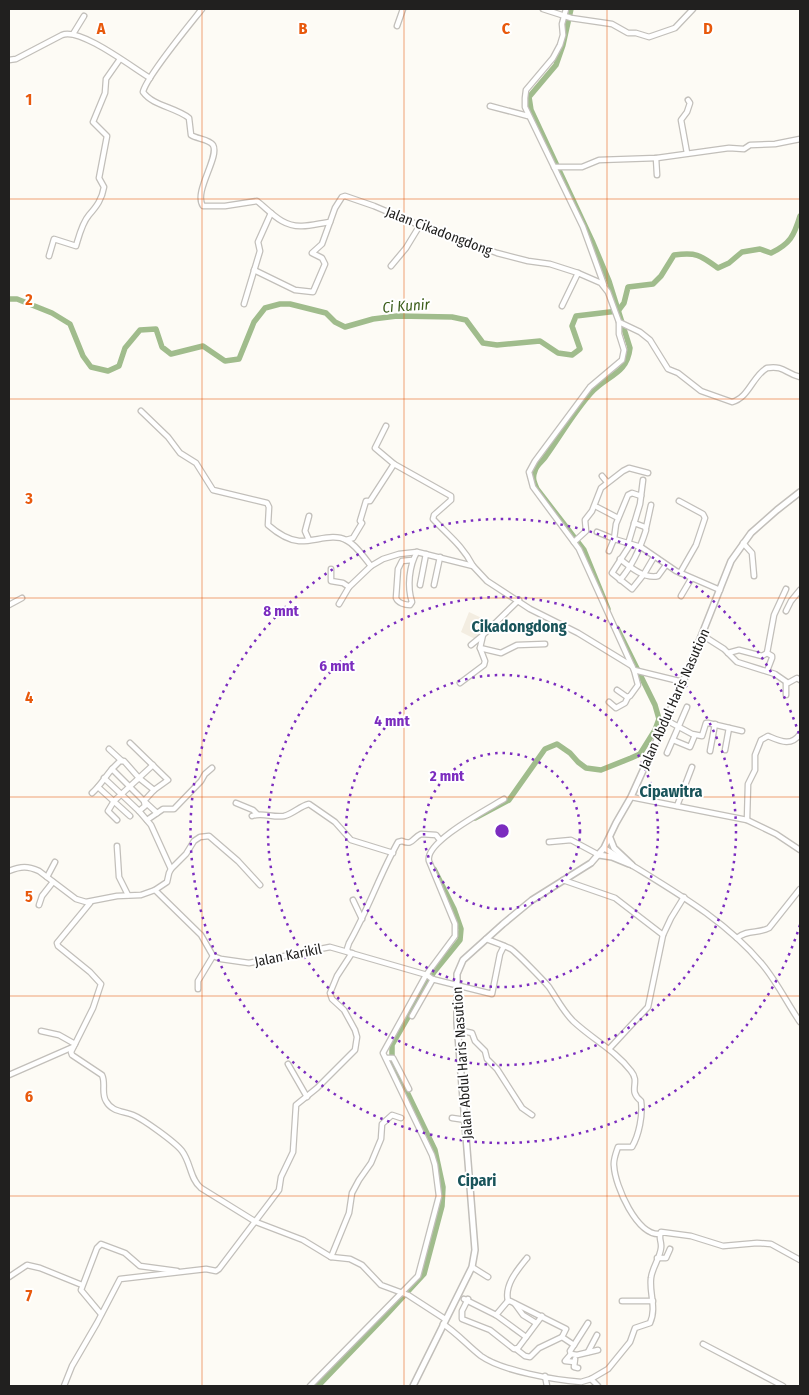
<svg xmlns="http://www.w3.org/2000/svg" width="809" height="1395" font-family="'Fira Sans Condensed',sans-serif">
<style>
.built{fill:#f3ede1}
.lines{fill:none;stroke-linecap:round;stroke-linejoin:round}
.river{stroke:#a0bc8c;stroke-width:5.5}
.minor-casing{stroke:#c2bfba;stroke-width:7}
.major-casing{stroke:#c2bfba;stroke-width:8}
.minor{stroke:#fff;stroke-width:4.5}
.major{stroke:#fff;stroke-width:5}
.grid{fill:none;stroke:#e8590c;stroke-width:1;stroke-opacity:0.55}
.ring{fill:none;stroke:#7b2cbf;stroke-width:2.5;stroke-dasharray:2.5 5}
.labels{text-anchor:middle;stroke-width:4;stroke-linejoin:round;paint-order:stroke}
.street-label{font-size:14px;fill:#21201f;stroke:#fff}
.water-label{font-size:15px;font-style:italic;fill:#3c5e1b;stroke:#fff}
.quarter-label{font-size:16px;font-weight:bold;fill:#19545a;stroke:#fff}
.grid-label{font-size:16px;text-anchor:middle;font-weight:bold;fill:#e8590c;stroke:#fff;stroke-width:4;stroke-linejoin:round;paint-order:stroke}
.centre{fill:#7b2cbf;stroke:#fff;stroke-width:2.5}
.ring-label{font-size:15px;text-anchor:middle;font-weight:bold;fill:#7b2cbf;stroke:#fff;stroke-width:4;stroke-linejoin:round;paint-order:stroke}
</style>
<rect width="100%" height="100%" fill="#fdfbf5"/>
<path class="built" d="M469 612 488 621 477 640 461 632Z"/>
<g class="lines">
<g class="river">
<path d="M571 9 563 45 556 65 529 97 531 110 593 243 609 281 630 348C627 375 607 375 591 393 574 412 561 435 546 456 543 461 536 465 535 471 532 478 534 482 537 489L584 550 608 609"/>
<path d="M9 299H17L52 313 70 324 83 356 91 367 108 371 119 366 125 348 140 330 156 329 162 347 171 354 203 346 225 361 239 359 254 322 265 308 280 304H290L326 313 335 322 345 327 373 319 397 316 452 317 466 320 483 343 497 345 540 341 558 353 572 355 580 349 572 326 576 316 618 311 624 303 628 287 653 284 661 276 674 255C697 252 700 255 718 268L729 263 742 252 760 249 771 253C790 244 794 236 800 216"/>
<path d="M475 818 509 800 545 749 557 744 570 753 578 762 586 768 601 770 631 758 640 754 655 730 659 719 655 705 617 628"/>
<path d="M318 1386 387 1314 424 1274 442 1206 443 1187 435 1150 392 1061V1045L434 972 460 940 461 929 454 909 434 869"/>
</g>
<defs>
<g id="minor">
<path d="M202 9C191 23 146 77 143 92 153 106 175 107 189 118L191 135C197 139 209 139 213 145 220 157 193 192 203 206H225L257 201C271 212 282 227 302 226 311 226 321 223 330 222L335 208 342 197 345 196 374 206 414 223 497 253 528 261 550 264 578 273 601 283 608 292 619 322 640 332 650 340 668 369 678 373 701 391 732 402C749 398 753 375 767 368 784 365 786 374 800 377"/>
<path d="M543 9 571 18 612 24 628 33H636L649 37 675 28 693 9"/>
<path d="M566 9 562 24 563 35 560 45 553 58 526 90 525 98V107L583 227 604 285"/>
<path d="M397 26 403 9"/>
<path d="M73 34 84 16"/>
<path d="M9 60 16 59 62 35C80 27 133 68 150 78"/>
<path d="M490 106 528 116"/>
<path d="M687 153 681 120 687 112 690 103 688 100"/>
<path d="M656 158 657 175"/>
<path d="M554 167H582L599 160 657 158 729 148 744 149 750 145 775 144 800 139"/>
<path d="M49 256 54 239 76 246C79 236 82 223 89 215 97 206 102 199 104 187L99 178 107 136 93 122 105 93 106 79 120 59"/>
<path d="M391 266 406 248 420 225"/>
<path d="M254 270 295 290 313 292 325 264 322 258 312 253 322 244 330 222"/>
<path d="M244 304 260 251 258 242 271 213"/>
<path d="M562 306 578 273"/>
<path d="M619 323V334L624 350 622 360 590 387 535 461 529 472 533 487 579 549 632 666"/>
<path d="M141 411 168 437 180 453 196 463 213 490 267 503 269 507 268 525C276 532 288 540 299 541 314 542 333 533 346 540 356 545 364 557 371 566"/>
<path d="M386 426 375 448 394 464 451 496V500L434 515 433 519C448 535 463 546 473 566"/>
<path d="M602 476 607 482"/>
<path d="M641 496 632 493 628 495 616 524 614 539 641 547 676 571 720 590"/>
<path d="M679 501 703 514 705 518 696 545 680 573"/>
<path d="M597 507 618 518"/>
<path d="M309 516 305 531 309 540"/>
<path d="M646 528 651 505"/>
<path d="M597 532 614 539"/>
<path d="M346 540 353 538 362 523 360 521 366 501H370L394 464"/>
<path d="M574 542 586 531 585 520 592 511 601 488 623 471 629 468 648 473"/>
<path d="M743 543 752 553 754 576"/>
<path d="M628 544 640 504 643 480"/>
<path d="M630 545 612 573 632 589 644 574 654 557"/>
<path d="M609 551 614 539"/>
<path d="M620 559C630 567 644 579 658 576L666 565"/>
<path d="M412 560 402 561 398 569 396 598C398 603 405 605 410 605L412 602C407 587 409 566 417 552"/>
<path d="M331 569V581L343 583 349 587"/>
<path d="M620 580C633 565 640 549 646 530L645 527 634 523"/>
<path d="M420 585 426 554"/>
<path d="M434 585 440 557"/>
<path d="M681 596 691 579"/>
<path d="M339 604 349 587 371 566 383 559 399 554 417 552 473 566 487 581 530 609 578 633 632 666 634 670 683 682"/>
<path d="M9 605 22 598"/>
<path d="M786 611 791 601 800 590"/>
<path d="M702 635 724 649 737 662 775 674 788 683 797 678 800 680"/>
<path d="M471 645 482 636"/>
<path d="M480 648 501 653 517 645 545 644"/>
<path d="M728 653 739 650 762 656 767 653"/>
<path d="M767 671 772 658V656L767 653 774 615 786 589"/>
<path d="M460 683 484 665 485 661 480 648 483 635 519 600"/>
<path d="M786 683V695"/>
<path d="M617 690 627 697 630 696 638 685 634 670"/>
<path d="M609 702 616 708 625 703 628 697"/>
<path d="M666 720 692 734 702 736 706 723H708L742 731"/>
<path d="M673 740 690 747 695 735"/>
<path d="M130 743 168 780 154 790 144 801 157 813"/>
<path d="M109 749 122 761"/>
<path d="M725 750 729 728"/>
<path d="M710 751 715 724"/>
<path d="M667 753 687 707"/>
<path d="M112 769 120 761H124L139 778 154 790"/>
<path d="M98 787 130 816"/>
<path d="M92 793C100 786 105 777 112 769L144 801 145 806 139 811 104 778"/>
<path d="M631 797 747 820 776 834 800 850"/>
<path d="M236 803 253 810 257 814"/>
<path d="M677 806 692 767"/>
<path d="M139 811 151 825 171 869 169 873 167 882 155 890"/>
<path d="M252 816C262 812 273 818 284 816 293 814 300 806 309 804L335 822 351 840 393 853"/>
<path d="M117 820 108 811 114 801 153 765"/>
<path d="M147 820 163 809H174L201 781 205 774 212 768"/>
<path d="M747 820 748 784 755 770V755L761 740 768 736C780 741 791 747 800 734"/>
<path d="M549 842 571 840 599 855"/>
<path d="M117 846 119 877 128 895"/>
<path d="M604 848 623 860"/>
<path d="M630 864C677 893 726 921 762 964 777 982 787 1003 800 1022"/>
<path d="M171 869 186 854 194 841 200 837 209 836 238 861 260 885"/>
<path d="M9 871C21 866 28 866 39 871L76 899 86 902 117 896 141 895 155 890 201 935 213 956 221 959 249 963 330 947 427 975 432 979 492 994 500 954 504 946"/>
<path d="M47 877 55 862"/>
<path d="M563 880 615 898 663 935"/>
<path d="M353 900 362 919"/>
<path d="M90 903 57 943 58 946 90 972 101 984 93 1008 71 1052 72 1055 102 1075C106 1083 101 1093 106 1101 112 1112 123 1111 133 1115 143 1119 175 1142 182 1151 191 1163 190 1179 201 1188L256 1222 303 1240 331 1257 350 1259 362 1265 381 1285 408 1295 445 1319"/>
<path d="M39 905 42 896 53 882"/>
<path d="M737 938C748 929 758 934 769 928L800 889"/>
<path d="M486 939C494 942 503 945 511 949 517 953 544 981 549 987 557 999 563 1011 573 1021 592 1039 616 1051 631 1071 641 1083 627 1090 641 1101 643 1115 639 1135 632 1147H618C616 1153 613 1160 614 1166 615 1186 637 1236 660 1234"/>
<path d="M348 952 347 949 349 943C368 910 380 874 398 842L402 841C413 846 412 838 421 834L436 835 440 840"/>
<path d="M198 989V981L213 956"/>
<path d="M412 1016 433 979"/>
<path d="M458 1030 472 1033 475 1041 485 1051 487 1059 497 1069 522 1108 532 1115"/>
<path d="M41 1031 59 1035 75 1044"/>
<path d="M609 1049 648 1007 663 935 671 918 684 897"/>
<path d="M386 1058H393L409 1089"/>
<path d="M288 1064 307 1097"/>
<path d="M9 1075 73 1047"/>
<path d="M452 1118 466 1120"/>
<path d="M331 1257 349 1213 352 1193 359 1180 371 1163 381 1139 382 1124 392 1115 401 1118"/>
<path d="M657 1258H666L670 1249"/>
<path d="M472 1267 488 1277"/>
<path d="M9 1277 27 1265 40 1268 82 1285"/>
<path d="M464 1299 496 1315 526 1337"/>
<path d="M468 1299 462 1311V1319L490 1330 514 1349 518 1348 542 1316"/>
<path d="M508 1301C504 1285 518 1269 527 1258"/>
<path d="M622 1301H653"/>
<path d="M515 1304 523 1315 536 1323"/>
<path d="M101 1314 81 1290 97 1248 101 1244 125 1253 140 1266 177 1271"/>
<path d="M496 1315 507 1302 510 1301 566 1329 562 1337 574 1345 570 1351 571 1354 577 1355 598 1350"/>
<path d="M443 1324C457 1333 468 1346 481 1356 502 1371 555 1380 581 1382L591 1379 608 1369 630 1342 635 1328 650 1323C657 1308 649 1293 651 1278 652 1268 660 1258 661 1248 662 1241 658 1239 661 1232L691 1236 723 1246 757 1243 771 1244 800 1260"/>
<path d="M703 1344 783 1386"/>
<path d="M574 1345 588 1323"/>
<path d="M516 1349 525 1356 530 1357 539 1348 562 1337"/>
<path d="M588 1352 597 1335"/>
<path d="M571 1354 565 1361 574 1362"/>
<path d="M575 1359 574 1367 578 1368"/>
<path d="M545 1376 547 1386"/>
<path d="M591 1379 598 1386"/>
<path d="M64 1386 72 1366 97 1323 120 1279 206 1269 216 1271 219 1269 279 1190 281 1177 293 1152 296 1105 317 1088 355 1050 357 1037 355 1030 344 1010 332 999 330 993 337 976 352 953"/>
<path d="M310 1386 418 1276 439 1196 435 1165 432 1155 383 1053 426 975 455 936V924L429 861C424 842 488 809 504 799"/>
</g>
<g id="major">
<path d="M610 838 614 848 632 865"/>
<path d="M599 855 612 857 629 864"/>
<path d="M413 1386 472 1267 475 1250 457 1023V974L463 960 503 924 532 900 591 863 604 848 616 823 631 797 683 682 731 561 751 533 777 510 800 492"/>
</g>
</defs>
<use href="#minor" class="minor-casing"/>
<use href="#major" class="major-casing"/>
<use href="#minor" class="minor"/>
<use href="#major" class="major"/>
</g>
<path class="grid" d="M202 9V1386M404 9V1386M607 9V1386M9 199H800M9 399H800M9 598H800M9 797H800M9 996H800M9 1196H800"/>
<g class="ring">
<circle cx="502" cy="831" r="78"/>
<circle cx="502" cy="831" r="156"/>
<circle cx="502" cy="831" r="234"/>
<path d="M800 925A312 312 0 1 1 800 737"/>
</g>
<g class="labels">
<g class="street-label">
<text transform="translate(439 231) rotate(21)" y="5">Jalan Cikadongdong</text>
<text transform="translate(674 699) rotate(-66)" y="5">Jalan Abdul Haris Nasution</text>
<text transform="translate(288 955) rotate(-11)" y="5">Jalan Karikil</text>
<text transform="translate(462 1063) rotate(-94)" y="5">Jalan Abdul Haris Nasution</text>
</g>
<g class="water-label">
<text transform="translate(406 306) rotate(-4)" y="5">Ci Kunir</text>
</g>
<g class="quarter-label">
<text x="519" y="632">Cikadongdong</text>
<text x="671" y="797">Cipawitra</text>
<text x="477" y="1186">Cipari</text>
</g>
</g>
<g class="grid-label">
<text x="101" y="34">A</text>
<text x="303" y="34">B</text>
<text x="506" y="34">C</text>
<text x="708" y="34">D</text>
<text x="29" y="105">1</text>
<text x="29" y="305">2</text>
<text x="29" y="504">3</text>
<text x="29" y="703">4</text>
<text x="29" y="902">5</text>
<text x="29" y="1102">6</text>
<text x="29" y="1301">7</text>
</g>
<circle cx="502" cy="831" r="8" class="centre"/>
<g class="ring-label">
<text x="281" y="616">8 mnt</text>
<text x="337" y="671">6 mnt</text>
<text x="392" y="726">4 mnt</text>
<text x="447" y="781">2 mnt</text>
</g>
<rect width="809" height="1395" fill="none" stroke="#21201f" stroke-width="20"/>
</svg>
